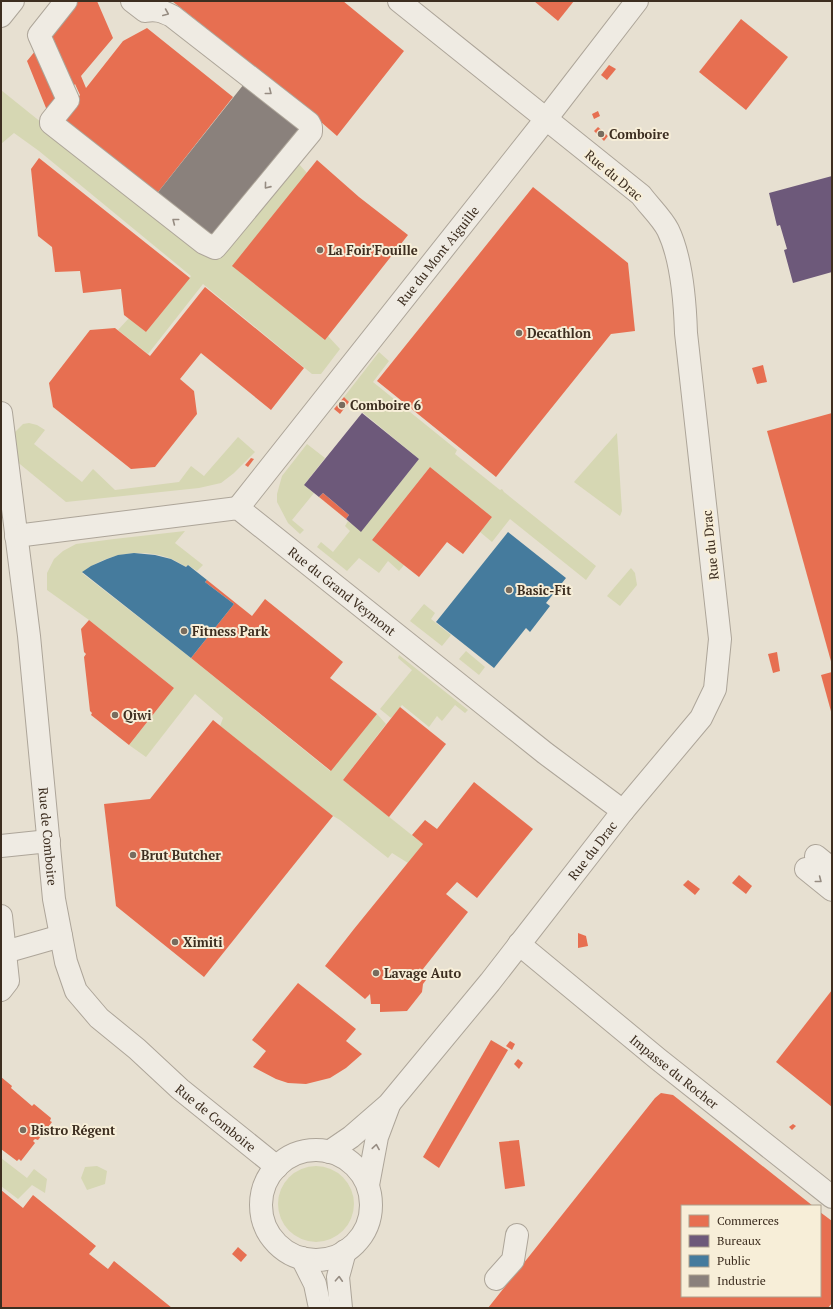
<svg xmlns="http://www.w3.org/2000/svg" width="833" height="1309" font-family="'PT Serif',serif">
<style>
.green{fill:#d6d7b3}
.shops{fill:#e76f51}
.offices{fill:#6d597a}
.public{fill:#457b9d}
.industry{fill:#8a817c}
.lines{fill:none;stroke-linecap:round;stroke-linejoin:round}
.minor-casing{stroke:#ada599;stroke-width:24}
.minor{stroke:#efebe3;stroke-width:22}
.oneway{stroke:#968c82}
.poi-dot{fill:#786c5e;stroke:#f7eed8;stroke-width:1.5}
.labels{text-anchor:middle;stroke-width:4;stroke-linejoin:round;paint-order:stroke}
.poi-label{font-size:13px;font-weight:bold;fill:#3d2e20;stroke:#f7eed8;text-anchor:start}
.street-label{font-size:13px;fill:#3d2e20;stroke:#f7eed8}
</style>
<rect width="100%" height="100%" fill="#e7e0d1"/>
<g class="green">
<path d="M1 90 210 258 221 256 297 162 307 173 233 266 328 336 340 349 321 374H312L203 284 148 354 118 330 129 318 146 332 191 276 39 151 14 133 1 144Z"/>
<path d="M379 352 389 361 373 382 457 450 455 454 500 490 502 489 504 492 596 566 586 580 510 519 492 542 480 532 492 517 430 467 372 540 404 565 399 571 388 561 379 573 359 558 347 571 317 547 321 542 333 552 350 531 345 526 348 521 361 531 419 459 344 397Z"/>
<path d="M29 423 37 425 45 430 34 444 82 482 93 469 115 490 179 482 191 466 204 476 238 437 255 452 234 473 221 483 199 488 66 502 15 460V432L23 424Z"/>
<path d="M617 433 622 511 620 516 574 482Z"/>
<path d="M307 444 325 458 304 485 314 493 292 520 304 530 300 534 288 523 277 502V494L282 476Z"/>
<path d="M185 531 175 543 203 565 197 571 188 565 186 567C181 564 175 560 169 558 141 548 106 553 82 573L191 658 330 771 377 714 386 724 343 780 423 844 408 863 392 853 388 858 340 820 333 816 220 726 223 718 195 694 146 757 129 745 174 688 89 620 47 590V573L54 559 63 551 76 544 114 539Z"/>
<path d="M631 568 635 573 637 585 620 606 607 596Z"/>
<path d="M424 604 435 613 431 619 451 635 442 646 410 621Z"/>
<path d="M466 651 485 667 479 675 459 659Z"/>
<path d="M399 655 468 710 465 713 455 705 442 721 437 716 429 727 402 705 391 718 380 709 412 670 398 658Z"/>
<path d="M1 1158 27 1178 34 1169 47 1179 45 1193 32 1185 18 1199 1 1186Z"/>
<circle cx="316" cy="1204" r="38"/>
<path d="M97 1166 107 1171 105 1184 87 1190 81 1178 85 1167Z"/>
</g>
<g class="shops">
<path d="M76 1H97L113 38 81 76 86 88 123 41 147 28 233 97 155 196 60 120 80 95 75 84 52 114 46 108 27 61Z"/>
<path d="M172 1H343L404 51 337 136 289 94Z"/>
<path d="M534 1H574L558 21Z"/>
<path d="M741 19 788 57 746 110 699 72Z"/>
<path d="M609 65 616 69 607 80 601 75Z"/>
<path d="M598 111 600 116 594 119 592 114Z"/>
<path d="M598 127 608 136 604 141 594 131Z"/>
<path d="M39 158 190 278 146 332 124 315 121 289 83 293 80 271 55 272 52 247 38 236 31 169Z"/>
<path d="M317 160 359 197 408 235 325 340 232 266Z"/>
<path d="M533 187 628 263 635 331 611 334 496 477 377 381Z"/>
<path d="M205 287 304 368 271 410 201 353 180 379 194 391 197 414 155 467 131 469 53 407 49 383 90 330 115 328 150 356Z"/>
<path d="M763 365 767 382 757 384 752 368Z"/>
<path d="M344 397 349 402 340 414 334 409Z"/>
<path d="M832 413V665L767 431Z"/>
<path d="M251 458 254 459 248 467 245 465Z"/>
<path d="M430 467 492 517 463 554 447 542 419 577 372 540Z"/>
<path d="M323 493 349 515 346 519 319 497Z"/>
<path d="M207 580 252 616 265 599 343 662 330 678 377 714 331 771 191 658 234 604 205 582Z"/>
<path d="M89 620 174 688 129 745 91 715 92 713 90 711 84 657 86 654 84 652 81 629Z"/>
<path d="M777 652 780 671 773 673 768 654Z"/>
<path d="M832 672V715L821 675Z"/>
<path d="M400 707 446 744 389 817 343 780Z"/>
<path d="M213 720 333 816 204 977 116 906 104 804 150 799Z"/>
<path d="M474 782 533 829 477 898 457 882 446 894 468 912 423 969 425 970 426 980 423 984 422 992 407 1011 380 1012V1004H371L370 994 365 999 325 966 354 929 423 844 412 835 425 820 437 829Z"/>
<path d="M739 875 752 886 746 894 732 883Z"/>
<path d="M688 880 700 889 695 895 683 885Z"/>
<path d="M578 933 586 936 588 946 578 948Z"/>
<path d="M298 983 356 1029 346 1041 362 1054 346 1068 330 1078 306 1084 288 1083 276 1079 253 1067 266 1051 252 1040Z"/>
<path d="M832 990V1107L776 1062Z"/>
<path d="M491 1040 508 1050 439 1168 423 1157Z"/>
<path d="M510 1041 515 1044 512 1050 506 1046Z"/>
<path d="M518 1059 523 1063 519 1069 514 1064Z"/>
<path d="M1 1077 12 1086 11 1088 32 1106 34 1104 51 1118 50 1121 52 1122 38 1140 35 1139 33 1141 35 1143 21 1161 19 1159 17 1161 1 1149Z"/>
<path d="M661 1093 673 1095 813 1206H682V1296H820V1212L832 1221V1303L828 1308H488L655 1098Z"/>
<path d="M793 1124 796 1126 792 1130 789 1127Z"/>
<path d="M519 1140 525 1186 505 1189 499 1142Z"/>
<path d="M1 1190 23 1208 33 1195 96 1246 89 1254 108 1269 114 1261 172 1308H1Z"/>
<path d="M238 1247 247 1255 241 1262 232 1254Z"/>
</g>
<g class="offices">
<path d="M832 176V272L793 283 784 250 787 249 780 225 777 226 769 193Z"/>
<path d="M362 413 419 459 361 532 346 519 349 515 329 498 323 493 319 497 304 485Z"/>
</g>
<g class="public">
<path d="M508 532 566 578 546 603 550 606 530 632 526 628 494 668 436 622Z"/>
<path d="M134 553 155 555 171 559 186 567 188 565 207 580 205 582 234 604 191 658 82 572 91 566 107 559 118 555Z"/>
</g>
<path class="industry" d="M244 84 301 129 211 241 155 196Z"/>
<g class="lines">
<defs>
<g id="minor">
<path d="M66 1 39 35 68 100 51 121V123L204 243 215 248 221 241 311 132V127L309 123 172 16C162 11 156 9 145 11L132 1"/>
<path d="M1 16 13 1"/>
<path id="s1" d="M1 413 29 636 54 899 66 962 76 991 99 1018 137 1049 180 1089 277 1167"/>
<path id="s2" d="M238 508 546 119 637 1"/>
<path id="s3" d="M16 536 238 508 545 753 623 811"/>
<path d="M1 846 49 841"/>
<path d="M816 856 832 869"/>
<path d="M806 869 832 890"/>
<path d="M1 916 8 981 1 990"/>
<path id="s4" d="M519 944 658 1059 832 1197"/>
<path d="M5 952 61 936"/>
<circle cx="316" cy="1205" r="55"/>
<path id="s5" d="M329 1152 351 1137 389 1104 490 982 623 811 701 718 715 689 720 639 686 333C685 301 682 259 668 230 662 218 649 206 641 195L399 1"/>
<path d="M368 1185 377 1137 389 1105"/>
<path d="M302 1258 315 1284 320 1308"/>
<path d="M496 1279 513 1260 517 1235"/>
<path d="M341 1308 338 1277 345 1251"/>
</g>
</defs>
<use href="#minor" class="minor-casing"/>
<use href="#minor" class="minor"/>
</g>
<defs><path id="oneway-chevron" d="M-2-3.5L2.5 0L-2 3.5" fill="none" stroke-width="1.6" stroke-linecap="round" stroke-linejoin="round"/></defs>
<g class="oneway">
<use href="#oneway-chevron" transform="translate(166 13) rotate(23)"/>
<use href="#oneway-chevron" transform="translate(269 92) rotate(38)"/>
<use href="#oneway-chevron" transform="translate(267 186) rotate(129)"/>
<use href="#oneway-chevron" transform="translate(175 221) rotate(-142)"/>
<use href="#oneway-chevron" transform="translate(819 880) rotate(38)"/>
<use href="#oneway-chevron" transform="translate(376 1147) rotate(-81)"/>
<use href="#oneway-chevron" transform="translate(339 1279) rotate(-87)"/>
</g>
<g class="poi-dot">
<circle cx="601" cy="134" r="4"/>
<circle cx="320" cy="250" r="4"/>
<circle cx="519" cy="333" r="4"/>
<circle cx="342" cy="405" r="4"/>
<circle cx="509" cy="590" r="4"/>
<circle cx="184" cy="631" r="4"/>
<circle cx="115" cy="715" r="4"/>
<circle cx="133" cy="855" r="4"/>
<circle cx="175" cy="942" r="4"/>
<circle cx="376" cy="973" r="4"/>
<circle cx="23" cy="1130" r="4"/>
</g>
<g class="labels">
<g class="poi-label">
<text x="609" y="139">Comboire</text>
<text x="328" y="255">La Foir'Fouille</text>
<text x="527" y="338">Decathlon</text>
<text x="350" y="410">Comboire 6</text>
<text x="517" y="595">Basic-Fit</text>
<text x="192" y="636">Fitness Park</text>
<text x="123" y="720">Qiwi</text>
<text x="141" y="860">Brut Butcher</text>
<text x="183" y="947">Ximiti</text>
<text x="384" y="978">Lavage Auto</text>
<text x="31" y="1135">Bistro Régent</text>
</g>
<g class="street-label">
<text transform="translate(614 175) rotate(40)" y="5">Rue du Drac</text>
<text dy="5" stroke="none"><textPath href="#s2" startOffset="322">Rue du Mont Aiguille</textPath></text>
<text transform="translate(710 545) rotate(-96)" y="5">Rue du Drac</text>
<text dy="5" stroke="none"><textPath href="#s3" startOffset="357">Rue du Grand Veymont</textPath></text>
<text dy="5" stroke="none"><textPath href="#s1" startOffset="426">Rue de Comboire</textPath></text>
<text dy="5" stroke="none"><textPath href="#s5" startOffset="402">Rue du Drac</textPath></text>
<text dy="5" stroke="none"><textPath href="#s4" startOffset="201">Impasse du Rocher</textPath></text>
<text dy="5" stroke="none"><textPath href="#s1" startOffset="773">Rue de Comboire</textPath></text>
</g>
</g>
<rect width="833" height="1309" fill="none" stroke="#3d2e20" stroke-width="4"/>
<rect x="681" y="1205" width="140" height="92" fill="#f7eed8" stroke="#ada18e"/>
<rect x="689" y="1215" width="20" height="12" fill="#e76f51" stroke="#ada18e"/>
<text x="717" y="1225" font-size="12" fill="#3d2e20">Commerces</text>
<rect x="689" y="1235" width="20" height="12" fill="#6d597a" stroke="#ada18e"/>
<text x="717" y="1245" font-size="12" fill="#3d2e20">Bureaux</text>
<rect x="689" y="1255" width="20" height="12" fill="#457b9d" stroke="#ada18e"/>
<text x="717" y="1265" font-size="12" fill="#3d2e20">Public</text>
<rect x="689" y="1275" width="20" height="12" fill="#8a817c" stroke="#ada18e"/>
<text x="717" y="1285" font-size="12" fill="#3d2e20">Industrie</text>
</svg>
